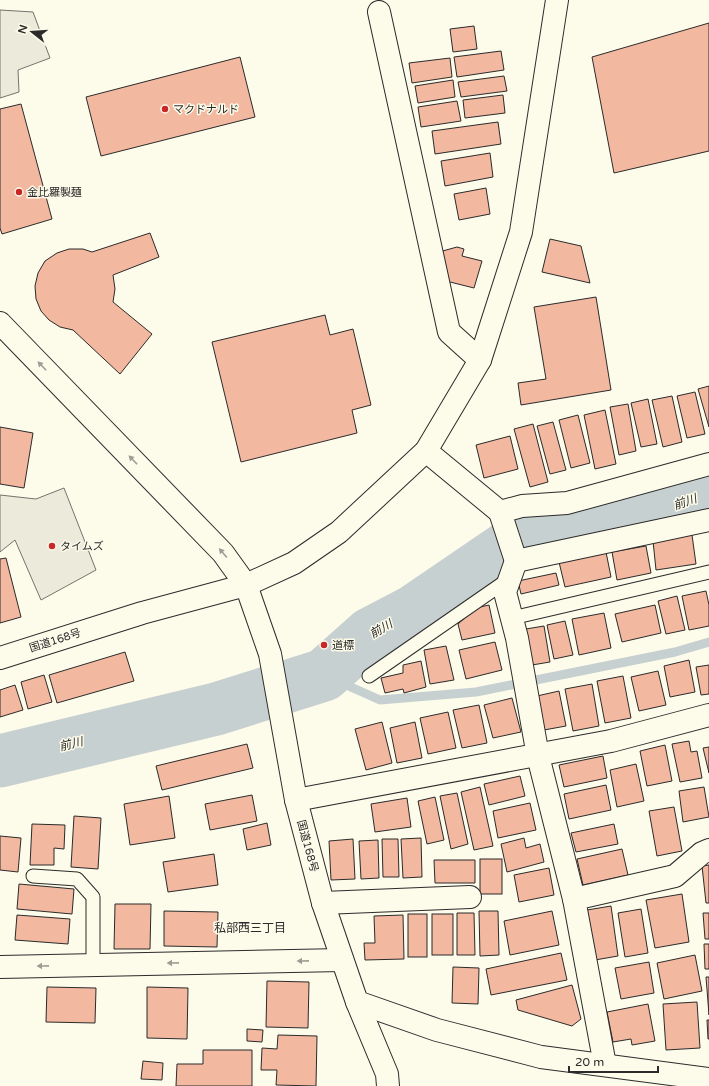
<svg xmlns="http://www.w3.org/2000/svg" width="709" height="1086" font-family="'Varela Round','Noto Sans JP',sans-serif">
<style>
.parking{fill:#eceadb;stroke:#74746e}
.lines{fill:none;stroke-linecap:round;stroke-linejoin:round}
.stream{stroke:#c7d0d0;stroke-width:9}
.river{stroke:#c7d0d0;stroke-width:53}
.building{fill:#f2b8a0;stroke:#2b2b2b}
.lane-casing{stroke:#2b2b2b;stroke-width:15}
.street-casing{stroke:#2b2b2b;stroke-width:24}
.secondary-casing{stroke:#2b2b2b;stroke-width:24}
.primary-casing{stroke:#2b2b2b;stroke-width:24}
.highway-casing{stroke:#2b2b2b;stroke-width:24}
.lane{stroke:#fdfbea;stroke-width:13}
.street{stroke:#fdfbea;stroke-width:22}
.secondary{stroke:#fdfbea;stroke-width:22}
.primary{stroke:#fdfbea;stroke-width:22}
.highway{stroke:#fdfbea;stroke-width:22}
.oneway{fill:#9e9d94}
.poi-dot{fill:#c62828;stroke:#fdfbea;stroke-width:1.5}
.labels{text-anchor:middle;stroke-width:3;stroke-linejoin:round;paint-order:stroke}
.poi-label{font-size:11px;fill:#2b2b2b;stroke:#fdfbea;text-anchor:start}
.street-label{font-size:11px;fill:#2b2b2b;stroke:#fdfbea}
.water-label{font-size:12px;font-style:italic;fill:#2b2b2b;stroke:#fdfbea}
.neighbourhood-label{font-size:12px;fill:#2b2b2b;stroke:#fdfbea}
</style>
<rect width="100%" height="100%" fill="#fdfbea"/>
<g class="parking">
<path d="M0 10 33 12 50 58 18 70 19 92 0 98Z"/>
<path d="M64 488 96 570 41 600 15 540 0 552V495L36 499Z"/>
</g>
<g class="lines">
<path class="stream" d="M324 675 380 700 476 692 675 652 709 642"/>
<path class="river" d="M0 761 216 709 324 675 370 634 414 611 524 536 668 508 709 494"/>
</g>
<g class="building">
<path d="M709 23V151L614 173 592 57Z"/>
<path d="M474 26 477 49 453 52 450 29Z"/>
<path d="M501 51 504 70 457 77 454 57Z"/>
<path d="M240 57 255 117 101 156 86 97Z"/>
<path d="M450 58 452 77 412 83 409 63Z"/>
<path d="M504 76 507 91 461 97 458 82Z"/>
<path d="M453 80 455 97 418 103 415 86Z"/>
<path d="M503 95 505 113 465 118 463 100Z"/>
<path d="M457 101 461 121 421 127 418 107Z"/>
<path d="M21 104 52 219 2 234 0 228V109Z"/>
<path d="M498 122 501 144 435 154 432 131Z"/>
<path d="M490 153 493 177 445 186 441 161Z"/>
<path d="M486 188 490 214 459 220 454 194Z"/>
<path d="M150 233 159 257 113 275 115 289 113 302 152 334 120 374 73 330 60 327 49 320 41 311 36 299 35 286 38 273 45 261 57 253 69 249H83L92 252Z"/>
<path d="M550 239 581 246 590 283 542 272Z"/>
<path d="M457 247 464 249 462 256 482 261 474 288 446 281 439 252Z"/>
<path d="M596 297 611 390 521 405 518 383 546 379 534 307Z"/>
<path d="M325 315 330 335 353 329 371 405 352 410 357 433 241 462 212 342Z"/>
<path d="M709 386V427L698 389Z"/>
<path d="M695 392 705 434 687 438 677 396Z"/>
<path d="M672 396 682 442 663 447 652 400Z"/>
<path d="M648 399 657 444 641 447 631 403Z"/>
<path d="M628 404 636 451 619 455 610 407Z"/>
<path d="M605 410 616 464 595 469 584 415Z"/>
<path d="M578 415 590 463 571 468 559 420Z"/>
<path d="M553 422 566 470 550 474 537 426Z"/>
<path d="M533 424 548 482 530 487 514 429Z"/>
<path d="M0 427 33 433 24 488 0 484Z"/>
<path d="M510 436 518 469 484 478 476 445Z"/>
<path d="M692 535 696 564 656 570 653 541Z"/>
<path d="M646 546 651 573 617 580 612 552Z"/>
<path d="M606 552 611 577 565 587 559 562Z"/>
<path d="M6 558 21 617 0 623V559Z"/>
<path d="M556 573 559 585 521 594 518 581Z"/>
<path d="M706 591 709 605V626L689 630 682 596Z"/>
<path d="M677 596 685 630 666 634 658 601Z"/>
<path d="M489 605 495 633 462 640 458 624 476 608Z"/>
<path d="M655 605 661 633 622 642 615 614Z"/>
<path d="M604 613 611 648 579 655 572 619Z"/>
<path d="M565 621 573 655 554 659 547 625Z"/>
<path d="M544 626 550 662 532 665 526 629Z"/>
<path d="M495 642 502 670 466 679 459 650Z"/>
<path d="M446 646 454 680 430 684 424 650Z"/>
<path d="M125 652 134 681 57 703 49 675Z"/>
<path d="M689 660 695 692 670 697 664 666Z"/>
<path d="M421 661 426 687 404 693 403 689 385 693 381 678 403 673V665Z"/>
<path d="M709 665V694L701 695 696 667Z"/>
<path d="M658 671 666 705 639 711 631 677Z"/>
<path d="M44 675 52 702 28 709 21 682Z"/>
<path d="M623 676 631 718 605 723 597 681Z"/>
<path d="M592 684 599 726 573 731 565 689Z"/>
<path d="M15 685 23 710 0 717V690Z"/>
<path d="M559 691 566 726 544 730 537 696Z"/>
<path d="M512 698 521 732 493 738 484 705Z"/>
<path d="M479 705 487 743 462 748 453 710Z"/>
<path d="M448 712 456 748 428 754 420 718Z"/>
<path d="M382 722 392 763 366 770 355 729Z"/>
<path d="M415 722 422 758 397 763 390 728Z"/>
<path d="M689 741 691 752 697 751 702 778 680 782 672 744Z"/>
<path d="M247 744 253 768 162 790 156 766Z"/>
<path d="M665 745 672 781 647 786 640 751Z"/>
<path d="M709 747V773L703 748Z"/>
<path d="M603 756 607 778 564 787 559 765Z"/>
<path d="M636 764 644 801 617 807 610 770Z"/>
<path d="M520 776 525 796 489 805 484 784Z"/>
<path d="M606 785 611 810 569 819 564 794Z"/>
<path d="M480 787 493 846 474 850 461 792Z"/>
<path d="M704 787 709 817 683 822 679 791Z"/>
<path d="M457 793 468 844 451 849 440 796Z"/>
<path d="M252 795 257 821 210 830 205 804Z"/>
<path d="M169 796 175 838 130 845 124 804Z"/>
<path d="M435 797 444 840 427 844 418 801Z"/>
<path d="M407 798 411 827 375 832 371 804Z"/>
<path d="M530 803 536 830 498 838 493 811Z"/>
<path d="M674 807 682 851 657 856 649 811Z"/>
<path d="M74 816 101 818 98 869 71 867Z"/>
<path d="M267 823 271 845 247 850 243 829Z"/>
<path d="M32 824 65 825 64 849 54 848V865H30Z"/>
<path d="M614 824 618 844 576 852 571 833Z"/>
<path d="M0 836 21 838 18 872 0 870Z"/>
<path d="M421 838 422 877 403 878 401 839Z"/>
<path d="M524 838 526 848 540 844 544 862 507 872 501 844Z"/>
<path d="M353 839 355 879 331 880 329 841Z"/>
<path d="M382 839H398L399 877H383Z"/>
<path d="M378 840 379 878 361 879 359 841Z"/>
<path d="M622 849 628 875 583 885 577 859Z"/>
<path d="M214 854 218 885 168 892 163 862Z"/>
<rect x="480" y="859" width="22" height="35"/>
<path d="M434 860H475V883H435Z"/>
<path d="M709 865V903H706L702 866Z"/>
<path d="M549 868 554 895 519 902 514 875Z"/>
<path d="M19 884 74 889 72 914 17 909Z"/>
<path d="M682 894 689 942 655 948 646 900Z"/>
<path d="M115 904H151L150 949H114Z"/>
<path d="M611 906 618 956 595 960 587 910Z"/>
<path d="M641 909 648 953 625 957 618 913Z"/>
<path d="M164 911 218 912 217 947 164 946Z"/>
<path d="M479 911H498L499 955 480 956Z"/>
<path d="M552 911 559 945 510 955 504 921Z"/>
<path d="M457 913H474L475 955H457Z"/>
<path d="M703 913H709V939H705Z"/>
<rect x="408" y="914" width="19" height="43"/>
<rect x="432" y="914" width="21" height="41"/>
<path d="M17 915 70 919 68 944 15 940Z"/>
<path d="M403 915 404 959 365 960 364 943H375L374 916Z"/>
<path d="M704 944H709V969H705Z"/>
<path d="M561 953 567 980 491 995 486 969Z"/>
<path d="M695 955 702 991 664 999 657 963Z"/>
<path d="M649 962 654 993 621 999 615 968Z"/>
<path d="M453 967 479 968 478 1004 452 1003Z"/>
<path d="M706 977H709V1015Z"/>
<path d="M267 981 309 982 308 1028 266 1027Z"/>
<path d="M572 985 581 1019 572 1026 518 1010 516 1000Z"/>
<path d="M47 987 96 988 95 1023 46 1022Z"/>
<path d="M147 987 188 988 187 1039 147 1038Z"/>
<path d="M697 1002 700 1048 666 1050 663 1004Z"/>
<path d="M648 1004 655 1041 632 1045 631 1039 613 1042 607 1012Z"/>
<path d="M707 1020H709V1039H708Z"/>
<path d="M247 1029 263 1030 262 1042 247 1041Z"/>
<path d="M278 1035 317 1036 316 1086 276 1085 277 1070H261L262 1048 277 1049Z"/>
<path d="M203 1050H252V1086H176L177 1064H203Z"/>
<path d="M143 1061 163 1063 162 1080 141 1079Z"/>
</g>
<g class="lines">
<defs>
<g id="lane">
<path d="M512 618 709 572"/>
<path d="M369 676 509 579"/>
<path d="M33 876 77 879 93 897V965"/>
</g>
<g id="street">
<path d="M379 12 449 332 480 360"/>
<path d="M426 451 500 512 522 506 567 503 709 464"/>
<path d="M500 512 516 561"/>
<path d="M296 800 611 741 709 715"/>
<path d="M574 899 675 876 702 853 709 850"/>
<path d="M323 903 470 897"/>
<path d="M0 967 342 960"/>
<path d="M605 1065 574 899 538 756 517 638 505 592 516 561 709 520"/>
</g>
<path id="secondary" d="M0 323 223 553 246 585 294 563 339 532 426 451 480 360 521 232 557 0"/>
<path id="primary" d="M357 1002 387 1074 388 1086"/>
<path id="highway" d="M0 658 142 613 246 585 270 654 296 800 323 903 357 1002 437 1030 541 1057 709 1079"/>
</defs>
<use href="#lane" class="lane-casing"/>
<use href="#street" class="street-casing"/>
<use href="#secondary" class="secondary-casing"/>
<use href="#primary" class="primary-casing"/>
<use href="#highway" class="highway-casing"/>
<use href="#lane" class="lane"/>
<use href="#street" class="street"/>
<use href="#secondary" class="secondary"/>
<use href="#primary" class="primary"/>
<use href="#highway" class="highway"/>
</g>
<defs><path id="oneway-solid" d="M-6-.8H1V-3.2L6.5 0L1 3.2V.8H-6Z"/></defs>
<g class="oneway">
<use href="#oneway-solid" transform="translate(42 366) rotate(-134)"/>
<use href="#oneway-solid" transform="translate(133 460) rotate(-134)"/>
<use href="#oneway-solid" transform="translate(223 553) rotate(-130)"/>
<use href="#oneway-solid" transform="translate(303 961) rotate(179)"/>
<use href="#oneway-solid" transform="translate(173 963) rotate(179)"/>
<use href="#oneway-solid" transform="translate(43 966) rotate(179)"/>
</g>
<g class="poi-dot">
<circle cx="165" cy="109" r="4"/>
<circle cx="19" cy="192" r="4"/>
<circle cx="52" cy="546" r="4"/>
<circle cx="324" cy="645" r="4"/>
</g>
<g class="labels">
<g class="poi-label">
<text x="173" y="113">マクドナルド</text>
<text x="27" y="196">金比羅製麺</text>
<text x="60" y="550">タイムズ</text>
<text x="332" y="649">道標</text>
</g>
<g class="street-label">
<text transform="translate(55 640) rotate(-18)" y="4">国道168号</text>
<text transform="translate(308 846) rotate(75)" y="4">国道168号</text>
</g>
<g class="water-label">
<text transform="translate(685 502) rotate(-19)" y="4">前川</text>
<text transform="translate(381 629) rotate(-30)" y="4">前川</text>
<text transform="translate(71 744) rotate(-14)" y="4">前川</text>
</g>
<g class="neighbourhood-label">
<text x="250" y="932">私部西三丁目</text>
</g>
</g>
<g transform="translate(32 32) rotate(287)" stroke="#fdfbea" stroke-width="3" paint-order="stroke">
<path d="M0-3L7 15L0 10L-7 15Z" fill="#2b2b2b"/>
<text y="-6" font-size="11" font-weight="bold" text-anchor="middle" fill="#2b2b2b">N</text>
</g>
<path d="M569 1066v6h89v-6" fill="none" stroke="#2b2b2b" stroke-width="2"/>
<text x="575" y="1066" font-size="12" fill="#2b2b2b" stroke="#fdfbea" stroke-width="3" paint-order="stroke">20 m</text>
</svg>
